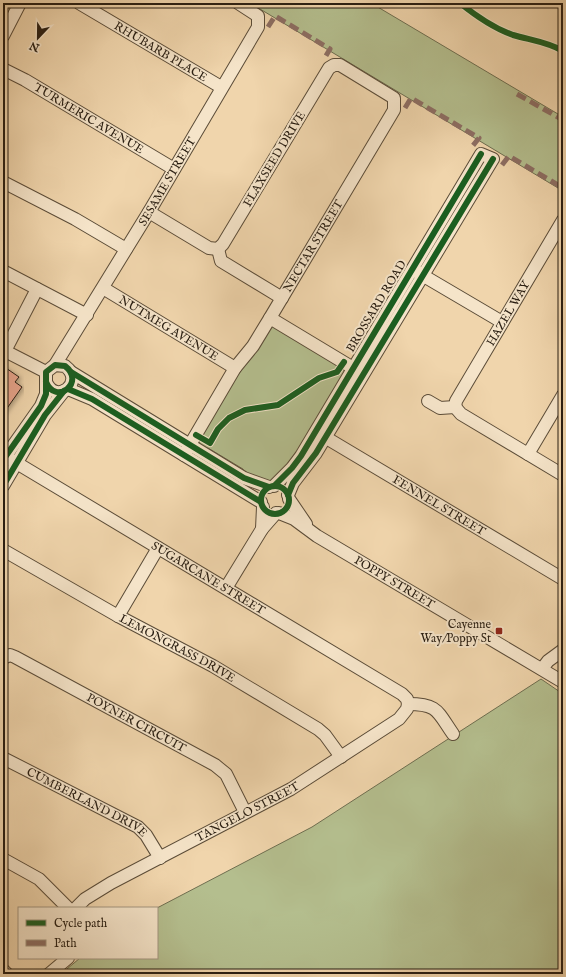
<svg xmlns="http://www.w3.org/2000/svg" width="566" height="977" font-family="'IM FELL English',serif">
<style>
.green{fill:#b4be8e;stroke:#6e6e50}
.building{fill:#e6a38a;stroke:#291e12;filter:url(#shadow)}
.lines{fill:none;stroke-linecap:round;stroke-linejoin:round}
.minor-casing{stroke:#5b4c38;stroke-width:14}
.minor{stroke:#f5e4c9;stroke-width:12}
.quiet{stroke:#8d6e63;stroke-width:5;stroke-dasharray:10 5;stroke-linecap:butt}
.cycleway-casing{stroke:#f5e4c9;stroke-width:8}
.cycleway{stroke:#1b5e20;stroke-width:6}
.poi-dot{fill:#8f2418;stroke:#f5e4c9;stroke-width:1.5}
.labels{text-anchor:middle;stroke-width:4;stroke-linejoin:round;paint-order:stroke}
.street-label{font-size:12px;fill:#291e12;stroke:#f5e4c9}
.poi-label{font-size:12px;fill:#291e12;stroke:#f5e4c9;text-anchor:end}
</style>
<defs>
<filter id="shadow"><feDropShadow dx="2.5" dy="1.5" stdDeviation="2" flood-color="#0004"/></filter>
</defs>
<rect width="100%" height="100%" fill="#f0d5ac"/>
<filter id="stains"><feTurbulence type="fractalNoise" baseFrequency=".005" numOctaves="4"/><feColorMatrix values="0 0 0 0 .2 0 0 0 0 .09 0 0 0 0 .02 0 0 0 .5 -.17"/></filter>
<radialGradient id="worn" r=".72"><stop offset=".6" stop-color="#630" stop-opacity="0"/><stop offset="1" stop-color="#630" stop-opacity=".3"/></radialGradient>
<g class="green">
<path d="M250 3H371L563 117V191Z"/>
<path d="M273 326 345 369V373L300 446 301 451 271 482 245 476 243 469 208 448 204 449C200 446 198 444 199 438L245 361 268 329Z"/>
<path d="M541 679 563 694V974H61L80 958H157V908L312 827Z"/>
</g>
<path class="building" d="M3 366 19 377 15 382 22 387 3 414Z"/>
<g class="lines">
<defs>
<g id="minor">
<path id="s1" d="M79 3 221 87"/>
<path d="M3 36 20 3"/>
<path id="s2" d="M3 69 25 80 174 169"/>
<path d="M3 182 75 219 126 249"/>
<path d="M149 212 209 248 218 249"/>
<path d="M218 249 221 261 282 298"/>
<path d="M3 271 87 315"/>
<path d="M417 272 502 322"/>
<path id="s3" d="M103 288 235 368"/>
<path d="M270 318 358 371"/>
<path d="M3 350 46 372"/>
<path d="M5 351 37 289"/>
<path id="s4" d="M55 365 149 212 258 27V16L238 3"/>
<path d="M71 372 244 478 269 487"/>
<path d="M68 389 92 399 261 502"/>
<path d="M428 401 440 408 455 407"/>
<path id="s5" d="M455 407 456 401 563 220"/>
<path d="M455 407 461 414 563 475"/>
<path id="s6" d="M318 433 563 579"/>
<path d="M528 454 563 395"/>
<path id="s7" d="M184 455 235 368 253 346 270 318 394 110V98L340 65H334L329 68 223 244 218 249"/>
<path id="s8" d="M5 456 402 694 407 699 408 704"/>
<path d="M3 460 41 406 46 394V372L55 365 65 366C86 382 56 406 46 382"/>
<path d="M3 486 45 415 64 391"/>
<path d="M274 486 292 468 301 456 478 159 481 154 493 159 316 453 293 483 288 495"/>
<path d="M289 499 306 524"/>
<path id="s9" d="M279 513 294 519 317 536 563 682"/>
<path d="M262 529 263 507"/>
<path id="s10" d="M3 550 118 616 213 666 318 729 325 735 341 757"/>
<path d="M226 588 262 529 276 513"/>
<path d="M118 616 158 548"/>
<path id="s11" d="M3 658 10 655 15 657 215 765 226 774 245 812"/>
<path d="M542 669 548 661 563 650"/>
<path d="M408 704C438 704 437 711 453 734"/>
<path id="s12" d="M3 758 138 827 146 835 160 858"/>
<path d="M3 859 39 879 68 908"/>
<path id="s13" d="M76 908 85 899 111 883 291 789 399 719 407 709 408 704"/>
<path d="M3 970 7 974"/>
<path d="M49 974 68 958"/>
</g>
</defs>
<use href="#minor" class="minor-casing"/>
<use href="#minor" class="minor"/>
<g class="quiet">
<path d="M268 27 275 16 330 49 324 59"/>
<path d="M517 94 563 120"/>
<path d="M405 108 411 98 479 138 471 148"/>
<path d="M502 165 509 156 563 188"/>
</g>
<defs>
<g id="cycleway">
<path d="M460 3C476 16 493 28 513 35 530 40 548 42 563 51"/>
<path d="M71 372 244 478 269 487"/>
<path d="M68 389 92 399 261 502"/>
<path d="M196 435 210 443 218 429 229 418 245 410 278 405 319 378 337 372 344 362"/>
<path d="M3 460 41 406 46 394V372L55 365 65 366C86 382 56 406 46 382"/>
<path d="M3 486 45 415 64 391"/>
<path d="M274 486 292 468 301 456 481 154"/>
<circle cx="275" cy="500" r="14"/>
<path d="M288 495 293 483 316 453 493 159"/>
</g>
</defs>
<use href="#cycleway" class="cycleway-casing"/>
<use href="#cycleway" class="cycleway"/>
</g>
<rect class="poi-dot" x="495" y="627" width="8" height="8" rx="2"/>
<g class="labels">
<g class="street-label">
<text dy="4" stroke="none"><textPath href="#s1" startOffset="95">RHUBARB PLACE</textPath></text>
<text dy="4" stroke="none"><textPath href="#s2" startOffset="99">TURMERIC AVENUE</textPath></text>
<text transform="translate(274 159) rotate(-59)" y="4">FLAXSEED DRIVE</text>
<text dy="4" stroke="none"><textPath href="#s4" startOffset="215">SESAME STREET</textPath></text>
<text dy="4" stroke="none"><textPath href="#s7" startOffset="246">NECTAR STREET</textPath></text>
<text transform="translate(376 306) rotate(-59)" y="4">BROSSARD ROAD</text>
<text dy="4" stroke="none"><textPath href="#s5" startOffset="108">HAZEL WAY</textPath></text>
<text dy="4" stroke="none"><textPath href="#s3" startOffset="77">NUTMEG AVENUE</textPath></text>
<text dy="4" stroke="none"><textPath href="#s6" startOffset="141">FENNEL STREET</textPath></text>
<text dy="4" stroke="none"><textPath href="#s8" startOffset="237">SUGARCANE STREET</textPath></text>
<text dy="4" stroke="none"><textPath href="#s9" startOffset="135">POPPY STREET</textPath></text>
<text dy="4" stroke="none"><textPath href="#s10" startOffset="200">LEMONGRASS DRIVE</textPath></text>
<text dy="4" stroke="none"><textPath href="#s11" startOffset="151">POYNER CIRCUIT</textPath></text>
<text dy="4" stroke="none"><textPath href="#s12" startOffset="95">CUMBERLAND DRIVE</textPath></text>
<text dy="4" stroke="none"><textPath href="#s13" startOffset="197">TANGELO STREET</textPath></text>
</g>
<g class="poi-label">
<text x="491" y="628">Cayenne<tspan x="491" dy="14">Way/Poppy St</tspan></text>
</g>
</g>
<rect width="566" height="977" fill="none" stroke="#f0d5ac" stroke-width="16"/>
<rect x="4" y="4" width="558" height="969" fill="none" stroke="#291e12" stroke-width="2"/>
<rect x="8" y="8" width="550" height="961" fill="none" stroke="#291e12"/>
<rect x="18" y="907" width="140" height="52" fill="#f5e4c9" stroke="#a39580"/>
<rect x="26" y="920" width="20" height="6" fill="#1b5e20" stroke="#a39580"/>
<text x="54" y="927" font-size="12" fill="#291e12">Cycle path</text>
<rect x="26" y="940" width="20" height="6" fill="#8d6e63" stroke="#a39580"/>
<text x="54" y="947" font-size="12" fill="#291e12">Path</text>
<g transform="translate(38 38) rotate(202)" stroke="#f5e4c9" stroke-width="3" paint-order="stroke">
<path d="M0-3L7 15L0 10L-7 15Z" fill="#291e12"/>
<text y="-6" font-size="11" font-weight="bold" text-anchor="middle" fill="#291e12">N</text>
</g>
<rect width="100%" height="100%" filter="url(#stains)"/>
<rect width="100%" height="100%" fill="url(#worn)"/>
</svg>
